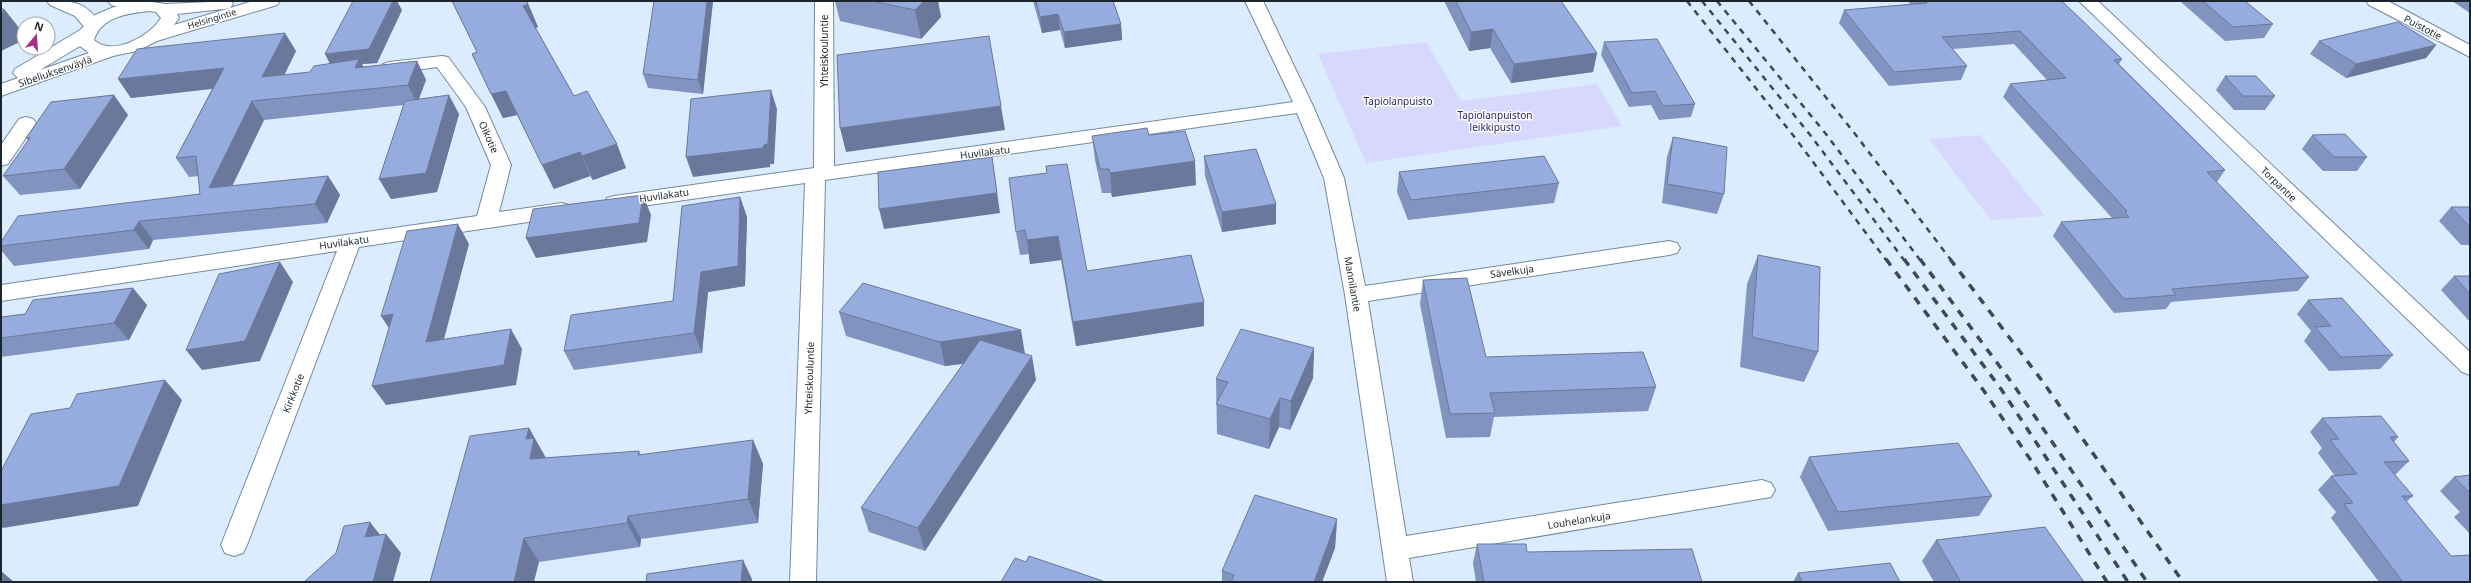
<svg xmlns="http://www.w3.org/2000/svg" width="2471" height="583" font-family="'Noto Sans',sans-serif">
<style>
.green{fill:#d8d8fe}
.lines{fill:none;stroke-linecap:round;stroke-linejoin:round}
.minor-casing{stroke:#758a9e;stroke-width:2}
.tertiary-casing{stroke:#758a9e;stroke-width:2}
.secondary-casing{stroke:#758a9e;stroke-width:2}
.minor{fill:#fff;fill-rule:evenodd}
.tertiary{fill:#fff;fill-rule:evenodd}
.secondary{fill:#fff;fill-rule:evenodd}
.rail-far1{stroke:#3f4952;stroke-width:2.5;stroke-dasharray:6 6;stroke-linecap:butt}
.rail{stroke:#3f4952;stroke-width:3.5;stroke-dasharray:8 8;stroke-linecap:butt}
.wall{fill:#8194bf}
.shaded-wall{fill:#69789b}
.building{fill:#96acde;stroke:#69789b}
.labels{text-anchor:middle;stroke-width:3;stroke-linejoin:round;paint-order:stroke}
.far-street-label{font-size:9px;fill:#1c242c;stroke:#fff}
.street-label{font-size:10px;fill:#1c242c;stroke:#fff}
.park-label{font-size:10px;fill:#2e2564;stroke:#fff}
</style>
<rect width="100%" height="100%" fill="#daecfe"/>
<g class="green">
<path d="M1426 42 1461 101 1597 84 1622 126 1366 163 1318 54Z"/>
<path d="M1980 135 2045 216 1991 220 1929 139Z"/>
</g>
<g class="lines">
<defs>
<g id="minor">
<path d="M815 1H833L834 166 1293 102 1245 1H1263L1313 106 1344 178 1365 286 1669 241 1677 243 1680 248 1677 253 1669 255 1368 301 1406 536 1762 480 1771 483 1775 490 1771 497 1409 558 1413 582H1387L1345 295 1324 178 1297 113 825 180 816 582H790L805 183 614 210 607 208 604 203 607 198 614 196 814 168Z"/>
<path d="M2366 1H2388L2470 45V57L2369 5Z"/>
<path d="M442 56 448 57 485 107 511 165 499 212 562 203 569 205 572 210 569 215 562 217 359 247 247 545 243 553 234 556 225 553 221 545 337 251 1 301V285L477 216 491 165 466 107 437 67 389 74 383 72 380 68 383 64 389 62Z"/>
<path d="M26 117 33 119 36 123 8 164 1 166V145L19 119Z"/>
</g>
<g id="tertiary">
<path d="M47 1C73 1 86 1 101 25L98 29H86L75 16 50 5Z"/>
<path d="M108 1H137L145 3 148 7 145 11 139 12 111 5Z"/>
<path d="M2079 1H2098L2470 352V375L2462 372Z"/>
</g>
<path id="secondary" d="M146 1 165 4 231 1 233 4 230 8 224 9 177 14 179 18 174 25 253 1H280L277 5 157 41 137 51 113 56 1 96V84L18 78 13 73 15 69 80 30 95 15 114 7ZM149 11 156 12 161 18C150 36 113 57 94 40 101 17 128 13 149 11ZM80 46 89 53 40 70Z"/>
</defs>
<use href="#minor" class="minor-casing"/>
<use href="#tertiary" class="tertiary-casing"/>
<use href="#secondary" class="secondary-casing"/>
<use href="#minor" class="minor"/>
<use href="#tertiary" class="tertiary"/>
<use href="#secondary" class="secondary"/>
<g class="rail-far1">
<path d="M1687 1 1796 139 1886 260"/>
<path d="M1702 1 1811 136 1904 260"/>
<path d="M1717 1 1826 134 1920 260"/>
<path d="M1749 1 1852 130 1951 260"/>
</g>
<g class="rail">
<path d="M1886 259 1984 391 2032 462 2107 582"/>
<path d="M1904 259 2001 389 2128 582"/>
<path d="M1920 259 2015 387 2147 582"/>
<path d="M1950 259 2043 382 2183 582"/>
</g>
</g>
<g class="wall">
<path d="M452 1H527L538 27 536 28 574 96 626 168 593 180 590 176 554 189 517 115 503 118 472 54 477 52Z"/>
<path d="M713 1 703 94 648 88 643 74Z"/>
<path d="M835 1H938L941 17 921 39 840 21Z"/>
<path d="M1033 1H1113L1121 24 1122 40 1065 48 1060 30 1042 33Z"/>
<path d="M1444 1H1561L1597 53 1593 72 1511 83 1490 48 1469 51Z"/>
<path d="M1907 1H2062L2122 59 2119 64 2225 170 2217 182 2309 277 2298 291 2171 302 2166 309 2114 313 2053 236 2061 222 2112 218 2003 97 2010 84 2047 80 2014 44 1953 49 1967 66 1961 80 1889 86 1839 23 1844 10 1910 4Z"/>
<path d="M2180 1H2245L2273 24 2264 38 2225 41Z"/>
<path d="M2452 1H2470V13Z"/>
<path d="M402 10 377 63 362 64 363 67 417 61 426 80 419 99 459 114 437 192 391 199 404 105 264 120 232 186 328 176 340 195 327 223 153 240 149 249 14 266 1 250V242L200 194 198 176 189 177 176 158 212 89 131 98 118 79 296 51 284 75 310 72 330 63Z"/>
<path d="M2319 41 2436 45 2426 58 2346 78 2310 54Z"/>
<path d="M1604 42 1695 104 1691 117 1659 120 1651 105 1629 107 1601 55Z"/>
<path d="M2225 76 2275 96 2265 110H2234L2216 90Z"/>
<path d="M128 115 80 189 20 195 3 176 28 140 26 138Z"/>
<path d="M1149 135 1196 185 1112 197 1111 193H1102L1095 160 1092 136Z"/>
<path d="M2312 135 2367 157 2357 171H2323L2302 149Z"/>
<path d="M1673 137 1724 194 1717 214 1662 203 1667 157Z"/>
<path d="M1204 156 1276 204V224L1222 232 1205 176Z"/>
<path d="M1399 172 1559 183 1554 203 1408 220 1397 192Z"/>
<path d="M1047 173 1087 271 1204 302V326L1076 346 1061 260 1030 264 1029 254 1020 255 1016 232Z"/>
<path d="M740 197 747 217 745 286 708 292 702 353 574 370 564 351 673 301Z"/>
<path d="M2451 207H2470V245H2461L2439 221Z"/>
<path d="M1758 255 1818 352 1804 382 1740 367 1747 284Z"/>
<path d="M2454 276H2470V322L2441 290Z"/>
<path d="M1423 280 1486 357 1656 387 1648 411 1494 417 1490 437 1446 438 1420 304Z"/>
<path d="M2308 300 2393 355 2380 369 2329 371 2304 341 2311 331 2297 314Z"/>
<path d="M147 305 129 340 1 357V317Z"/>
<path d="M839 312 1025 354 1036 380 925 551 869 532 861 508 963 364 945 366 846 336Z"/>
<path d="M1314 348 1313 378 1290 430 1279 427 1269 449 1217 434 1216 379Z"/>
<path d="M2322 418 2398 437 2394 442 2409 461 2395 475 2413 496 2406 502 2470 582H2379L2331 518 2336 512 2318 490 2331 476H2335L2318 453 2322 448 2310 432Z"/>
<path d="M529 428 546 458 639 451 641 455 753 440 763 464 758 523 641 539 640 547 539 562 430 582Z"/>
<path d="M1809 457 1992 496 1979 516 1828 531 1800 477Z"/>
<path d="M2470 475V534L2454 517 2460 512 2440 491 2454 477Z"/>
<path d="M1337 519 1335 548 1322 582H1222V571Z"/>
<path d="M1936 540 2084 582H1934L1922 561Z"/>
<path d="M1477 544 1527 552 1702 582H1476L1473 563Z"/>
<path d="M1798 573 1900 582H1793Z"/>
</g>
<g class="shaded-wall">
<path d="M393 1H397L402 10 377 63 362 64 370 78 332 68 325 54Z"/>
<path d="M707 1H713L703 94 698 80Z"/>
<path d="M924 1H938L941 17 921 39 915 10Z"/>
<path d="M528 4 538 27 533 29 523 6Z"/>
<path d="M5 10 24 34V40L1 51V12Z"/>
<path d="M1058 14 1060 30 1042 33 1040 17Z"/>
<path d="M1121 24 1122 40 1065 48 1064 32Z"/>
<path d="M1493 29 1490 48 1469 51 1471 32Z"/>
<path d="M285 33 296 51 274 96 262 77Z"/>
<path d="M2436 45 2426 58 2346 78 2356 64Z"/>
<path d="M1597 53 1593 72 1511 83 1514 64Z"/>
<path d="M417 61 426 80 417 103 408 85Z"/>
<path d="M224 68 235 86 131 98 118 79Z"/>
<path d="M771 90 777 109 774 164H770V167L693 177 686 157Z"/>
<path d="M506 91 517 115 503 118 491 94Z"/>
<path d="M114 95 128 115 80 189 64 169Z"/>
<path d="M449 95 459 114 437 192 391 199 379 179Z"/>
<path d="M252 101 264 120 222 207 209 188Z"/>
<path d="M1001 106 1005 130 846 152 840 128Z"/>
<path d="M617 144 626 168 593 180 582 156Z"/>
<path d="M580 152 590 176 554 189 542 165Z"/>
<path d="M992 157 1000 213 884 229 879 209Z"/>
<path d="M1195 161 1196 185 1112 197 1110 173Z"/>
<path d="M328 176 340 195 327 223 315 204Z"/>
<path d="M643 195 651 215 647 242 536 258 526 238Z"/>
<path d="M740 197 747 217 745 286 708 292 702 353 694 333 701 272Z"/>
<path d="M1276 204V224L1222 232V212Z"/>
<path d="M139 221 153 240 149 249 134 230Z"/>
<path d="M458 224 469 244 438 362 426 342Z"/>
<path d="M1058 236 1061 260 1030 264 1027 240Z"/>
<path d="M280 262 293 282 260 361 202 370 186 350Z"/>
<path d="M133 288 147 305 129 340 114 323Z"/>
<path d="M1204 302V326L1076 346 1073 322Z"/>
<path d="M393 314 394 336 381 316Z"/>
<path d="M511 329 522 349 516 385 386 405 372 386Z"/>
<path d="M1021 330 1025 354 945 366 940 342Z"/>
<path d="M1314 348 1313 378 1290 430 1291 401Z"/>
<path d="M1032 356 1036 380 925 551 918 528Z"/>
<path d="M165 380 182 400 138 506 3 528 1 526V505Z"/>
<path d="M1280 398 1279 427 1269 449 1270 419Z"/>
<path d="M529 428 548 462 530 459 526 439Z"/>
<path d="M753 440 763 464 758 523 748 499Z"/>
<path d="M628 516 641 539 640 547 627 523Z"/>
<path d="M1337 519 1335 548 1322 582H1314Z"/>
<path d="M370 522 384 540 386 534 401 553 393 582H373L365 537Z"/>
<path d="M524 538 539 562 534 582H514Z"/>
<path d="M743 560 752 579V582H741Z"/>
<path d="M1 571 14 582H1Z"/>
</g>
<g class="building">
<path d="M353 1H393L369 49 325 54Z"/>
<path d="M452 1H527L528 4 523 6 574 96 587 91 617 144 582 156 580 152 542 165 506 91 491 94 472 54 477 52Z"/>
<path d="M654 1H707L698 80 643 74Z"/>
<path d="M872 1H924L915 10Z"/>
<path d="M1036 1H1113L1121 24 1064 32 1058 14 1040 17Z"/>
<path d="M1456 1H1561L1597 53 1514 64 1493 29 1471 32Z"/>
<path d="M1925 1H2062L2122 59 2114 60 2225 170 2207 172 2309 277 2172 289 2176 295 2124 299 2061 222 2129 217 2125 212 2127 211 2010 84 2066 78 2020 31 1942 37 1967 66 1894 72 1844 10 1927 3Z"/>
<path d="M2203 1H2245L2273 24 2233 27Z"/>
<path d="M1 8 5 10 1 12Z"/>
<path d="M2398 22 2436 45 2356 64 2319 41Z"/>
<path d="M285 33 262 77 310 72 314 66 359 59 355 68 417 61 408 85 252 101 209 188 328 176 315 204 139 221 134 230 1 246V242L18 216 200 194 196 156 176 158 224 68 118 79 137 49Z"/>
<path d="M989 36 1001 106 840 128 837 55Z"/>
<path d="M1657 39 1695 104 1663 106 1655 91 1632 93 1604 42Z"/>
<path d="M2225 76H2256L2275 96H2243Z"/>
<path d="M771 90 768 144 764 145 763 148 686 157 691 99Z"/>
<path d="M114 95 64 169 3 176 30 138H26L51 102Z"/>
<path d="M449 95 426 173 379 179 405 101Z"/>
<path d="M1147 128 1149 135 1185 131 1195 161 1110 173 1109 169H1100L1092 136Z"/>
<path d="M2345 134 2367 157H2334L2312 135Z"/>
<path d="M1673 137 1727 147 1724 194 1667 184Z"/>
<path d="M1256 149 1276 204 1222 212 1204 156Z"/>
<path d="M1544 156 1559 183 1411 200 1399 172Z"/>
<path d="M992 157 997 193 879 209 878 172Z"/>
<path d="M1067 164 1087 271 1191 255 1204 302 1073 322 1058 236 1027 240 1025 230 1016 232 1009 178 1047 173 1046 166Z"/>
<path d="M643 195 639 223 526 238 533 209Z"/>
<path d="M740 197 738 266 701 272 694 333 564 351 571 315 673 301 682 206Z"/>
<path d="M2451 207H2470V227Z"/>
<path d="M458 224 426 342 511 329 504 365 372 386 393 314 381 316 407 231Z"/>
<path d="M1758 255 1820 267 1818 352 1752 337Z"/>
<path d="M280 262 245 341 186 350 219 274Z"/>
<path d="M2454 276H2470V294Z"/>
<path d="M1467 278 1486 357 1643 352 1656 387 1490 393 1495 413 1450 414 1423 280Z"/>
<path d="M863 283 1021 330 940 342 839 312Z"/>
<path d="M133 288 114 323 1 338V317L25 314 33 300Z"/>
<path d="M2342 298 2393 355 2341 357 2315 327 2331 326 2308 300Z"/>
<path d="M1241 329 1314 348 1291 401 1280 398 1270 419 1216 404 1228 382 1216 379Z"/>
<path d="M980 340 1032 356 918 528 861 508Z"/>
<path d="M165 380 119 486 1 505V471L31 414 70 408 77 394Z"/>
<path d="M2381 416 2398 437H2390L2409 461 2384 462 2413 496H2402L2451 556 2470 555V582H2403L2344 504 2353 503 2331 476 2357 474 2330 440 2339 439 2322 418Z"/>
<path d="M529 428 526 439 534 438 530 459 639 451 638 455 753 440 748 499 628 516 627 523 524 538 514 582H430L470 436Z"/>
<path d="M1958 443 1992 496 1838 512 1809 457Z"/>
<path d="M2470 475V493L2454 477Z"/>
<path d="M1255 495 1337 519 1314 582H1231L1234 575 1222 571Z"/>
<path d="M370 522 365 537 386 534 373 582H304L336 553 344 526Z"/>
<path d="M2045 527 2084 582H1961L1936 540Z"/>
<path d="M1477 544H1526L1527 552 1692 549 1702 582H1484Z"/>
<path d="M1029 556 1103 581V582H1001L1015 558 1026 562Z"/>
<path d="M743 560 741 582H646L647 574Z"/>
<path d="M1890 563 1900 582H1802L1798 573Z"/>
</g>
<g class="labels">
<g class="far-street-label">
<text transform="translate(212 19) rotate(-17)" y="3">Helsingintie</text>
</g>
<g class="street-label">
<text transform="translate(2423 27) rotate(28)" y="4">Puistotie</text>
<text transform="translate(824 51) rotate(-90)" y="4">Yhteiskouluntie</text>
<text transform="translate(55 71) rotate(-19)" y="4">Sibeliuksenväylä</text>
<text transform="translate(489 137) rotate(66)" y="4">Oikotie</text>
<text transform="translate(985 152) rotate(-7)" y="4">Huvilakatu</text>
<text transform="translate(2279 184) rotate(44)" y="4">Torpantie</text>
<text transform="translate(664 195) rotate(-8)" y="4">Huvilakatu</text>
<text transform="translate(344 242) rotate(-8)" y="4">Huvilakatu</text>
<text transform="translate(1512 271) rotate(-8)" y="4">Sävelkuja</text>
<text transform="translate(1353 284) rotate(80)" y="4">Mannilantie</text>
<text transform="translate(809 378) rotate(-88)" y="4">Yhteiskouluntie</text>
<text transform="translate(293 393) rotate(-68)" y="4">Kirkkotie</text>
<text transform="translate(1579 520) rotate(-9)" y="4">Louhelankuja</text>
</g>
<g class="park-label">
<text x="1398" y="105">Tapiolanpuisto</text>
<text x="1495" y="119">Tapiolanpuiston<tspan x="1495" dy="12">leikkipusto</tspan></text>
</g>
</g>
<rect width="2471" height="583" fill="none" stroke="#1c242c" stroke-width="4"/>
<g transform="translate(36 36) rotate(18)"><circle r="19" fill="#ffffff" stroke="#a4a7ab"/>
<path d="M0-3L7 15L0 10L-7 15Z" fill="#a92f84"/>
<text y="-6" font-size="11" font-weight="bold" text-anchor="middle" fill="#1c242c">N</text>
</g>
</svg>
